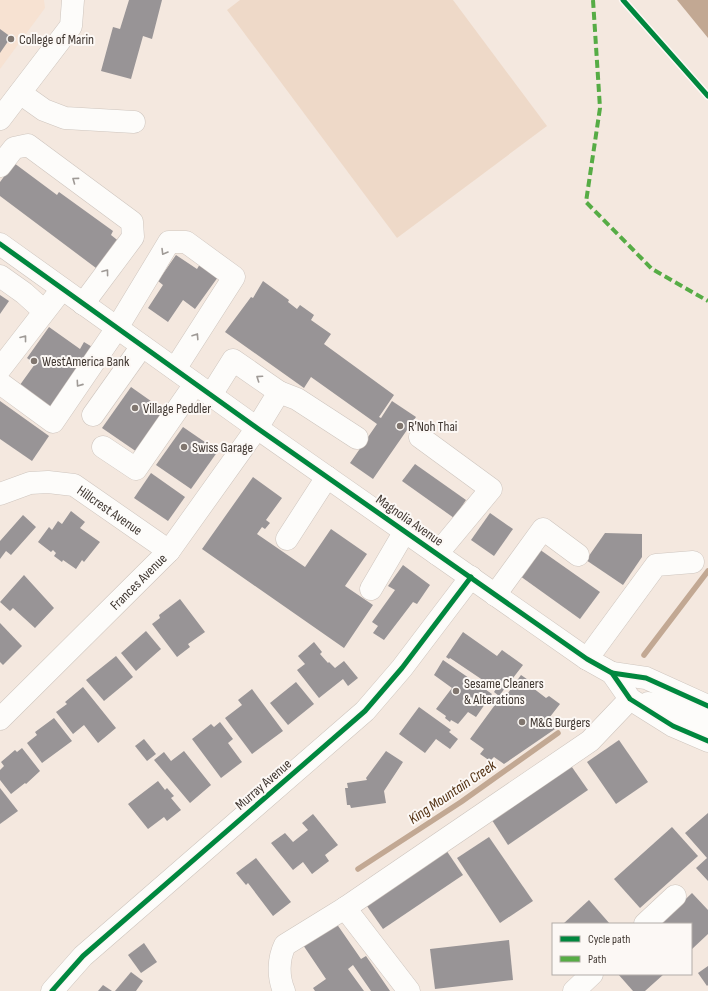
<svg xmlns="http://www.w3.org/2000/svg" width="708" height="991" font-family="'Sofia Sans Condensed',sans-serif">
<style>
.built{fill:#f7e2d2}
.green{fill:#eed9c8}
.water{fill:#c2a893}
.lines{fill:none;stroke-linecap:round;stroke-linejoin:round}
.stream{stroke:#c2a893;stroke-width:5.5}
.building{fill:#989496}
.minor-casing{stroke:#cec5be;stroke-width:23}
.major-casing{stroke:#cec5be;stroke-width:23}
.minor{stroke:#fdfcfa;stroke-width:22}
.major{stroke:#fdfcfa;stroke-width:22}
.quiet{stroke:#56ac45;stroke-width:4;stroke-dasharray:8 4;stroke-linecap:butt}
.cycleway-casing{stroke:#fcf8f5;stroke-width:8}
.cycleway{stroke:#00873e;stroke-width:5}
.oneway{stroke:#9f9a96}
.poi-dot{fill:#80766f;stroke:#fcf8f5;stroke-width:1.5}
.labels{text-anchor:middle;stroke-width:4;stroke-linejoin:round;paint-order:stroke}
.poi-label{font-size:14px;fill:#413832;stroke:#fcf8f5;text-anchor:start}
.street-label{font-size:14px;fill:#413832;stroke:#fcf8f5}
.water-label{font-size:15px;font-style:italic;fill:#502e0f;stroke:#fcf8f5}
</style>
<rect width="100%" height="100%" fill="#f4e8df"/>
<path class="built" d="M0 0H44L45 8 0 69Z"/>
<path class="green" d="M240 0H453L547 126 397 238 227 10Z"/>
<path class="water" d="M677 0H708V38Z"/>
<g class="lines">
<g class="stream">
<path d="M644 655 708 571"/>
<path d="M358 869 461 802 558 733"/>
</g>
</g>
<g class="building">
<path d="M129 0H162L152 39 143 36 131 79 101 71 113 27 120 29Z"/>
<path d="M0 29 11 37 0 53Z"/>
<path d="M14 163 57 195 59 192 113 231 111 235 121 243 100 271 0 196V182Z"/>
<path d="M176 255 197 269 200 264 218 277 195 309 183 300 168 322 148 308 163 285 158 281Z"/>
<path d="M263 281 289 300 288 302 297 309 300 305 314 315 311 320 331 334 324 344 394 395 379 417 381 418 392 401 416 417 373 479 350 463 377 424 311 377 304 388 225 332 251 297 253 298Z"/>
<path d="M0 295 9 301 0 314Z"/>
<path d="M49 327 80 349 84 342 94 348 52 414 17 389 35 364 27 358Z"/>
<path d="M131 387 165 411 137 452 102 428Z"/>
<path d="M0 401 49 436 32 461 0 439Z"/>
<path d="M183 427 218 451 191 489 156 465Z"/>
<path d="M415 464 466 500 454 518 402 481Z"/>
<path d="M151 473 185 497 168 521 134 498Z"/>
<path d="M253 477 282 498 266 520 270 523 265 529 262 527 257 534 305 567 331 529 367 554 345 586 373 605 344 648 202 549Z"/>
<path d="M71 511 85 522 80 528 100 542 84 562 82 560 76 569 63 560 62 562 54 556 56 553 53 550 51 552 38 542 49 527 52 530 58 521 62 524Z"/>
<path d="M490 513 513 529 494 556 471 540Z"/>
<path d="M23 515 36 527 11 555 6 551 0 559V541Z"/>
<path d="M605 533 642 534V557L623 585 586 560Z"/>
<path d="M539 549 600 592 580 619 520 576Z"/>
<path d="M403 565 430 585 417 604 413 602 384 640 373 633 378 626 372 622 395 590 388 586Z"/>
<path d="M24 575 54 608 35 628 13 608 10 611 0 602Z"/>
<path d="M180 599 205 632 188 644 190 647 177 657 152 624 160 618 159 615Z"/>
<path d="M0 623 22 646 3 665 0 662Z"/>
<path d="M146 631 161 649 136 671 121 653Z"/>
<path d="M463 632 497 656 502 650 523 665 499 696 494 692 496 689 450 658 449 659 446 657Z"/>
<path d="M314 642 322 652 320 654 328 663 329 662 335 668 344 661 358 678 348 686 343 679 319 698 297 670 305 664 298 656Z"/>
<path d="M116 656 133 677 104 701 86 680Z"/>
<path d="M443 660 492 694 476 717 468 712 458 724 451 720 450 722 445 718 446 716 436 709 452 688 434 675Z"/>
<path d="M521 675 534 684 533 688 546 698 549 696 560 704 546 722 555 729 504 764 494 757 490 761 480 754 484 749 470 739 500 698 503 700Z"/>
<path d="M296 682 314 704 288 725 270 703Z"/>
<path d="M83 687 116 728 98 743 84 725 73 734 56 712 67 704 65 702Z"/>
<path d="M252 689 283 731 252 754 225 718 242 705 238 700Z"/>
<path d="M419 707 451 730 449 732 458 739 450 749 436 739 425 753 399 734Z"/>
<path d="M54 718 72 741 42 763 27 743 37 735 35 732Z"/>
<path d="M220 722 233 739 228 743 242 762 221 778 192 739 211 724 214 727Z"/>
<path d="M144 739 156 754 147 761 135 746Z"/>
<path d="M619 740 648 782 616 804 587 762Z"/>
<path d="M22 748 40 771 26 784 25 783 11 794 0 780V770L4 766 1 762 15 750 17 752Z"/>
<path d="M184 751 211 785 190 803 154 760 164 752 171 761Z"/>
<path d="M386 751 403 762 384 791 386 803 351 808 350 805H347L345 788H348L347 783 367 780 366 778Z"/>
<path d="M567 760 588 790 508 845 488 814Z"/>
<path d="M158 781 165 790 167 788 174 796 171 798 181 810 167 821 164 817 148 829 128 804Z"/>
<path d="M0 788 18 811 0 824Z"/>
<path d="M708 813V881L696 868 707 858 685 833Z"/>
<path d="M313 814 338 845 325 855 329 861 312 874 303 862 293 870 271 843 285 833 293 842 308 830 302 823Z"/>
<path d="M672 827 698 856 640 908 614 879Z"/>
<path d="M489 837 533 901 500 923 457 858Z"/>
<path d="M442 844 463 875 383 929 362 899Z"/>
<path d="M256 858 291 902 273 916 248 883 246 885 236 873Z"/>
<path d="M692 893 708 910V934L691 950V924H660Z"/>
<path d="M589 900 610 924H563Z"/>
<path d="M334 920 361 959 366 956 390 991H371L353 965 348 969 364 991H315L313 988 326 979 301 942Z"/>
<path d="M509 940 513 980 435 989 430 949Z"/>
<path d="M144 943 157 962 141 973 128 955Z"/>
<path d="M708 966V985L707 986 698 973Z"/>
<path d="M131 972 143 981 136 991H115Z"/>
<path d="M618 974H664L645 991H633Z"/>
<path d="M103 985 112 991H98Z"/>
</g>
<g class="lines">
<defs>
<g id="minor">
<path d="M20 93 44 110 65 118 134 122"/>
<path d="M0 119 71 26 73 0"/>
<path d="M0 166 14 148 28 145 132 222 133 237 83 304"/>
<path d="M0 276 24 293 44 311"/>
<path d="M0 369 62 289"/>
<path d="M0 383 53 422 117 328 169 242H186L234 277 175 369"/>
<path d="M279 392 297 399 357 438"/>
<path d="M93 415 142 346"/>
<path d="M420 437 491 489 437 554"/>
<path d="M103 447 136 469 195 384"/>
<path id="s1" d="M0 494 30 483 48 482 74 485 169 551"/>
<path d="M287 539 327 477"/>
<path d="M371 589 405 531"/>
<path d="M495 595 543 529 578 555"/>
<path d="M587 659 656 565 693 562"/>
<path id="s2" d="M0 719 169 551 257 428 279 392 233 360 211 395"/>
<path d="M345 908 409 991"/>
<path d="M645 924 675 896"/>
<path d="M52 991 83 956 365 711 402 668 471 577"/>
<path d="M284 991C278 977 278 959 285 945L345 908 590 741 630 699"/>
<path d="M574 991 592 974"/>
</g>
<g id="major">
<path d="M0 244 257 428 587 659 612 673 630 699 673 726 708 741"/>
<path d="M612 673 646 678 708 706"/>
<path d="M648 703 669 707 708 722"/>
</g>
</defs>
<use href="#minor" class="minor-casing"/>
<use href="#major" class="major-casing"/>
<use href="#minor" class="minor"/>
<use href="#major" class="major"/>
<path class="quiet" d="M593 0 600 108 586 202 652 269 708 301"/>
<defs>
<g id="cycleway">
<path d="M623 0 708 96"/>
<path d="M0 244 257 428 587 659 612 673 630 699 673 726 708 741"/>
<path d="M612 673 646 678 708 706"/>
<path d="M52 991 83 956 365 711 402 668 471 577"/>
</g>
</defs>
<use href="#cycleway" class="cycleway-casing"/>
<use href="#cycleway" class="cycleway"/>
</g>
<defs><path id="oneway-chevron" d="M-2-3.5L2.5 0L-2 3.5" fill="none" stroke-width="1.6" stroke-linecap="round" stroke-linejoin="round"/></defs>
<g class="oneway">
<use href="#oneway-chevron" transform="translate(75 180) rotate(-144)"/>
<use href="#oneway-chevron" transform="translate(164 252) rotate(121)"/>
<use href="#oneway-chevron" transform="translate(106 272) rotate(-53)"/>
<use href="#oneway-chevron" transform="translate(196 336) rotate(-57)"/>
<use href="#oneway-chevron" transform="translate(24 338) rotate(-52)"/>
<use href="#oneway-chevron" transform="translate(259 378) rotate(-146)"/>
<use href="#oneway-chevron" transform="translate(79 384) rotate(125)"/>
</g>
<g class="poi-dot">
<circle cx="11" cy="39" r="4"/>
<circle cx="34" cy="361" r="4"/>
<circle cx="135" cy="408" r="4"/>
<circle cx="400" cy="426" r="4"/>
<circle cx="184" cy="447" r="4"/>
<circle cx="456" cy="691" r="4"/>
<circle cx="522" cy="722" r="4"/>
</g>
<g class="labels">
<g class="poi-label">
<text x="19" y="44">College of Marin</text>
<text x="42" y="366">WestAmerica Bank</text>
<text x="143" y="413">Village Peddler</text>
<text x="408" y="431">R'Noh Thai</text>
<text x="192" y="452">Swiss Garage</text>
<text x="464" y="688">Sesame Cleaners<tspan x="464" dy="16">&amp; Alterations</tspan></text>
<text x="530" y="727">M&amp;G Burgers</text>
</g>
<g class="street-label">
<text dy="5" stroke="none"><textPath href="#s1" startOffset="120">Hillcrest Avenue</textPath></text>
<text transform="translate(410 520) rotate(35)" y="5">Magnolia Avenue</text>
<text dy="5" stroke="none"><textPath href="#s2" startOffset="195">Frances Avenue</textPath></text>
<text transform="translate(263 784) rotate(-41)" y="5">Murray Avenue</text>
</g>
<g class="water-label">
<text transform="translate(452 792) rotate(-34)" y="5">King Mountain Creek</text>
</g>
</g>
<rect x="552" y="923" width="140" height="52" fill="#fcf8f5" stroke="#b1aba7"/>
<rect x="560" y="936" width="20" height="6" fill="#00873e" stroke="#b1aba7"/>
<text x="588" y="943" font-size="12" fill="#413832">Cycle path</text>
<rect x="560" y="956" width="20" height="6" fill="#56ac45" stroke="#b1aba7"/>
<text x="588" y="963" font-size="12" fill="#413832">Path</text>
</svg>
